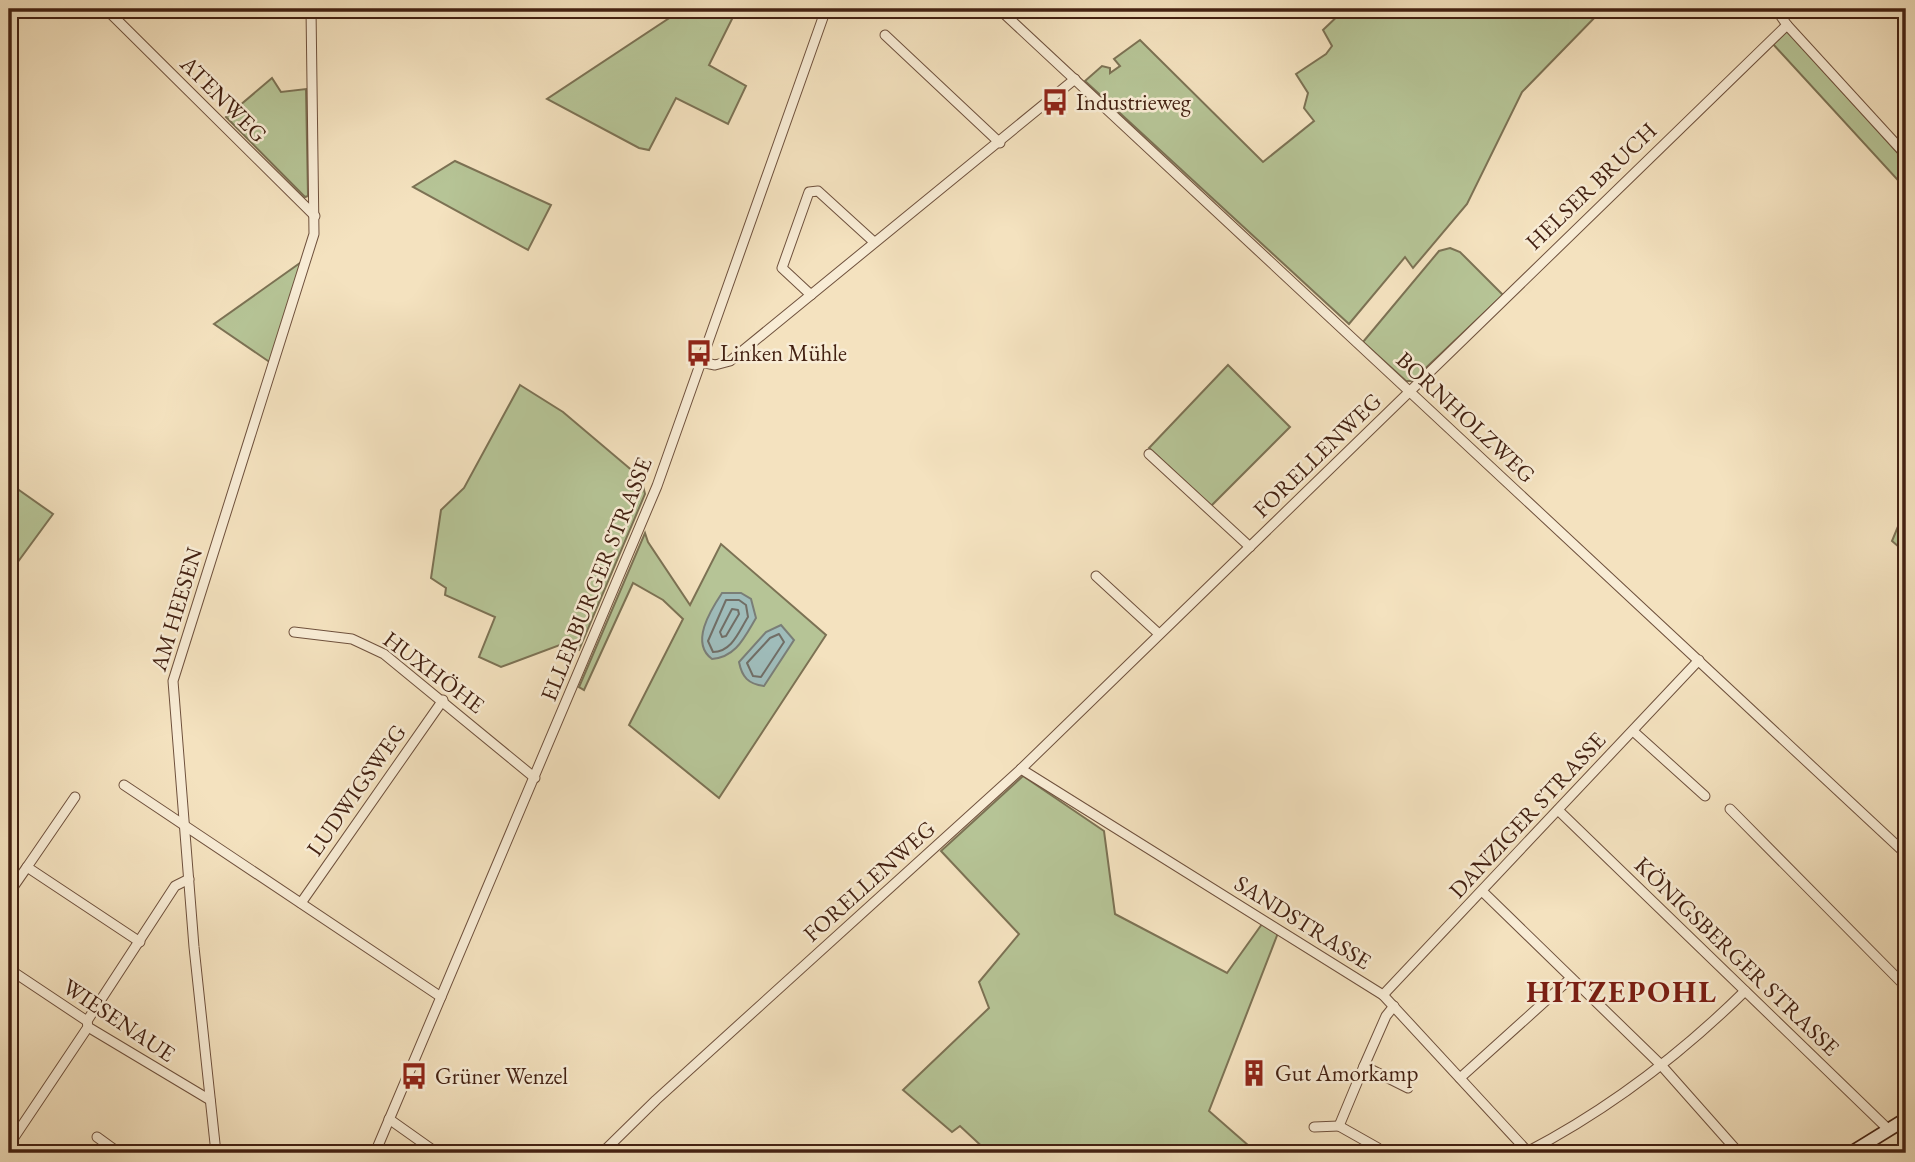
<svg xmlns="http://www.w3.org/2000/svg" width="1915" height="1162" font-family="'EB Garamond',serif">
<style>
.green{fill:#b6c496;stroke:#7c7254;stroke-width:2}
.water{fill:#9fbcba;stroke:#7a7e77;stroke-width:2}
.lines{fill:none;stroke-linecap:round;stroke-linejoin:round}
.shore{stroke:#716e66;stroke-width:2}
.street-casing{stroke:#6f513d;stroke-width:11}
.secondary-casing{stroke:#432112;stroke-width:15}
.street{stroke:#f8ecd5;stroke-width:9}
.secondary{stroke:#f8ecd5;stroke-width:12}
.labels{text-anchor:middle;stroke-width:5;stroke-linejoin:round;paint-order:stroke}
.street-label{font-size:23px;fill:#432112;stroke:#f8ecd5}
.poi-label{font-size:23px;fill:#432112;stroke:#f8ecd5;text-anchor:start}
.district-label{font-size:30px;font-weight:bold;letter-spacing:2px;fill:#7a1f14;stroke:#f8ecd5}
</style>
<rect width="100%" height="100%" fill="#f4e2bf"/>
<filter id="stains"><feTurbulence type="fractalNoise" baseFrequency=".00286" numOctaves="4"/><feColorMatrix values="0 0 0 0 .2 0 0 0 0 .09 0 0 0 0 .02 0 0 0 .5 -.17"/></filter>
<radialGradient id="worn" r=".72"><stop offset=".6" stop-color="#630" stop-opacity="0"/><stop offset="1" stop-color="#630" stop-opacity=".3"/></radialGradient>
<g class="green">
<path d="M683 9H737L709 65 746 86 728 124 676 98 649 150 639 148 547 99Z"/>
<path d="M1345 9H1603L1522 92 1467 204 1413 268 1405 257 1349 324 1085 81 1102 66 1110 68V73L1120 66 1114 59 1140 40 1263 162 1314 121 1304 108 1308 93 1296 74 1326 54 1332 46 1323 30Z"/>
<path d="M1786 29 1906 162V189L1772 43Z"/>
<path d="M272 78 281 92 306 89 308 196 305 197 226 117Z"/>
<path d="M455 161 551 205 528 250 413 187Z"/>
<path d="M1450 248 1460 252 1503 295 1412 381H1406L1363 342 1439 251Z"/>
<path d="M300 263 302 267 271 363 214 324Z"/>
<path d="M1228 365 1290 427 1211 506 1149 448Z"/>
<path d="M520 385 563 412 641 478 645 494 579 650 565 643 501 667 479 657 495 617 445 595 446 588 431 578 441 510 464 488Z"/>
<path d="M9 483 53 514 9 574Z"/>
<path d="M1906 507V553L1892 541Z"/>
<path d="M645 533 648 542 690 605 721 544 826 635 719 798 629 725 683 619 663 600 633 583 584 690 579 687Z"/>
<path d="M1023 776 1104 831 1115 914 1227 973 1262 924 1278 933 1209 1111 1257 1153H989L960 1126 952 1132 903 1090 989 1008 979 982 1019 934 941 851Z"/>
</g>
<g class="water">
<path d="M722 593H741L751 599 756 618C744 638 736 657 712 659 690 643 710 611 722 593Z"/>
<path d="M781 625 794 640 764 686C748 684 742 677 739 662L766 632Z"/>
</g>
<g class="lines">
<g class="shore">
<path d="M739 600 746 605 748 617C739 631 732 652 713 652L708 641 726 600Z"/>
<path d="M732 609 738 610 739 614 726 636 722 637 720 632Z"/>
<path d="M779 634 784 642 761 677 753 676 747 663 770 638Z"/>
</g>
<defs>
<g id="street">
<path d="M106 9 315 216"/>
<path d="M999 9 1906 854"/>
<path d="M1776 9 1787 25 1906 155"/>
<path d="M885 35 1000 143"/>
<path d="M811 295 782 268 809 192 818 191 874 242"/>
<path d="M701 362 715 365 730 361 1075 79"/>
<path d="M1149 454 1250 547"/>
<path d="M1096 576 1159 634"/>
<path d="M294 632 352 639 384 654 535 778"/>
<path d="M1633 731 1705 796"/>
<path d="M1021 769 1383 995 1529 1153"/>
<path d="M124 785 441 997"/>
<path d="M75 797 27 867 140 942"/>
<path d="M1730 809 1906 987"/>
<path d="M1558 810 1889 1130"/>
<path d="M1482 891 1661 1065 1739 1153"/>
<path d="M9 893 27 867"/>
<path d="M301 903 443 700"/>
<path d="M9 969 87 1021 88 1027 210 1100"/>
<path d="M1383 995 1699 660"/>
<path d="M1394 1006 1386 1016 1364 1066 1408 1088"/>
<path d="M87 1021 175 886 189 879"/>
<path d="M1364 1066 1339 1126 1378 1148"/>
<path d="M1460 1078 1571 978"/>
<path d="M389 1119 437 1153"/>
<path d="M1314 1127 1339 1126"/>
<path d="M97 1137 119 1153"/>
<path d="M9 1145 88 1027"/>
<path d="M216 1153 194 947 173 681 314 234 311 9"/>
<path d="M375 1153 657 486 826 9"/>
<path d="M602 1153 656 1100 1021 769 1787 25"/>
<path d="M1525 1153C1606 1111 1680 1055 1745 991"/>
</g>
<path id="secondary" d="M1851 1153 1906 1119"/>
</defs>
<use href="#street" class="street-casing"/>
<use href="#secondary" class="secondary-casing"/>
<use href="#street" class="street"/>
<use href="#secondary" class="secondary"/>
</g>
<defs>
<symbol id="bus-bare" viewBox="-9 -9 18 18"><path d="M-5-6H5V4H4V6H2V4H-2V6H-4V4H-5ZM-3.5-4V0h7V-4ZM-3.5 1.2v1.5H-2V1.2ZM2 1.2v1.5H3.5V1.2Z" fill="#8f2418" stroke="#f8ecd5" stroke-width="2.5" paint-order="stroke"/></symbol>
<symbol id="building-bare" viewBox="-9 -9 18 18"><path d="M-4-6H4V6H1V3H-1V6H-4ZM-2.5-4.3h1.7v1.8h-1.7ZM.8-4.3h1.7v1.8H.8ZM-2.5-1h1.7V.8h-1.7ZM.8-1h1.7V.8H.8Z" fill="#8f2418" stroke="#f8ecd5" stroke-width="2.5" paint-order="stroke"/></symbol>
</defs>
<g fill-rule="evenodd">
<use href="#bus-bare" x="1036" y="83" width="38" height="38"/>
<use href="#bus-bare" x="680" y="334" width="38" height="38"/>
<use href="#building-bare" x="1235" y="1054" width="38" height="38"/>
<use href="#bus-bare" x="395" y="1057" width="38" height="38"/>
</g>
<g class="labels">
<g class="street-label">
<text transform="translate(224 99) rotate(45)" y="8">ATENWEG</text>
<text transform="translate(1591 186) rotate(-44)" y="8">HELSER BRUCH</text>
<text transform="translate(1466 417) rotate(43)" y="8">BORNHOLZWEG</text>
<text transform="translate(1317 455) rotate(-44)" y="8">FORELLENWEG</text>
<text transform="translate(596 579) rotate(-68)" y="8">ELLERBURGER STRASSE</text>
<text transform="translate(176 609) rotate(-73)" y="8">AM HEESEN</text>
<text transform="translate(434 672) rotate(37)" y="8">HUXHÖHE</text>
<text transform="translate(356 790) rotate(-55)" y="8">LUDWIGSWEG</text>
<text transform="translate(1527 815) rotate(-47)" y="8">DANZIGER STRASSE</text>
<text transform="translate(869 881) rotate(-42)" y="8">FORELLENWEG</text>
<text transform="translate(1303 922) rotate(32)" y="8">SANDSTRASSE</text>
<text transform="translate(1737 956) rotate(44)" y="8">KÖNIGSBERGER STRASSE</text>
<text transform="translate(119 1020) rotate(34)" y="8">WIESENAUE</text>
</g>
<g class="poi-label">
<text x="1076" y="110">Industrieweg</text>
<text x="720" y="361">Linken Mühle</text>
<text x="1275" y="1081">Gut Amorkamp</text>
<text x="435" y="1084">Grüner Wenzel</text>
</g>
<g class="district-label">
<text x="1622" y="1002">HITZEPOHL</text>
</g>
</g>
<rect width="1915" height="1162" fill="none" stroke="#f4e2bf" stroke-width="35"/>
<rect x="10" y="10" width="1894" height="1141" fill="none" stroke="#432112" stroke-width="3.5"/>
<rect x="18" y="18" width="1880" height="1127" fill="none" stroke="#432112" stroke-width="2"/>
<rect width="100%" height="100%" filter="url(#stains)"/>
<rect width="100%" height="100%" fill="url(#worn)"/>
</svg>
